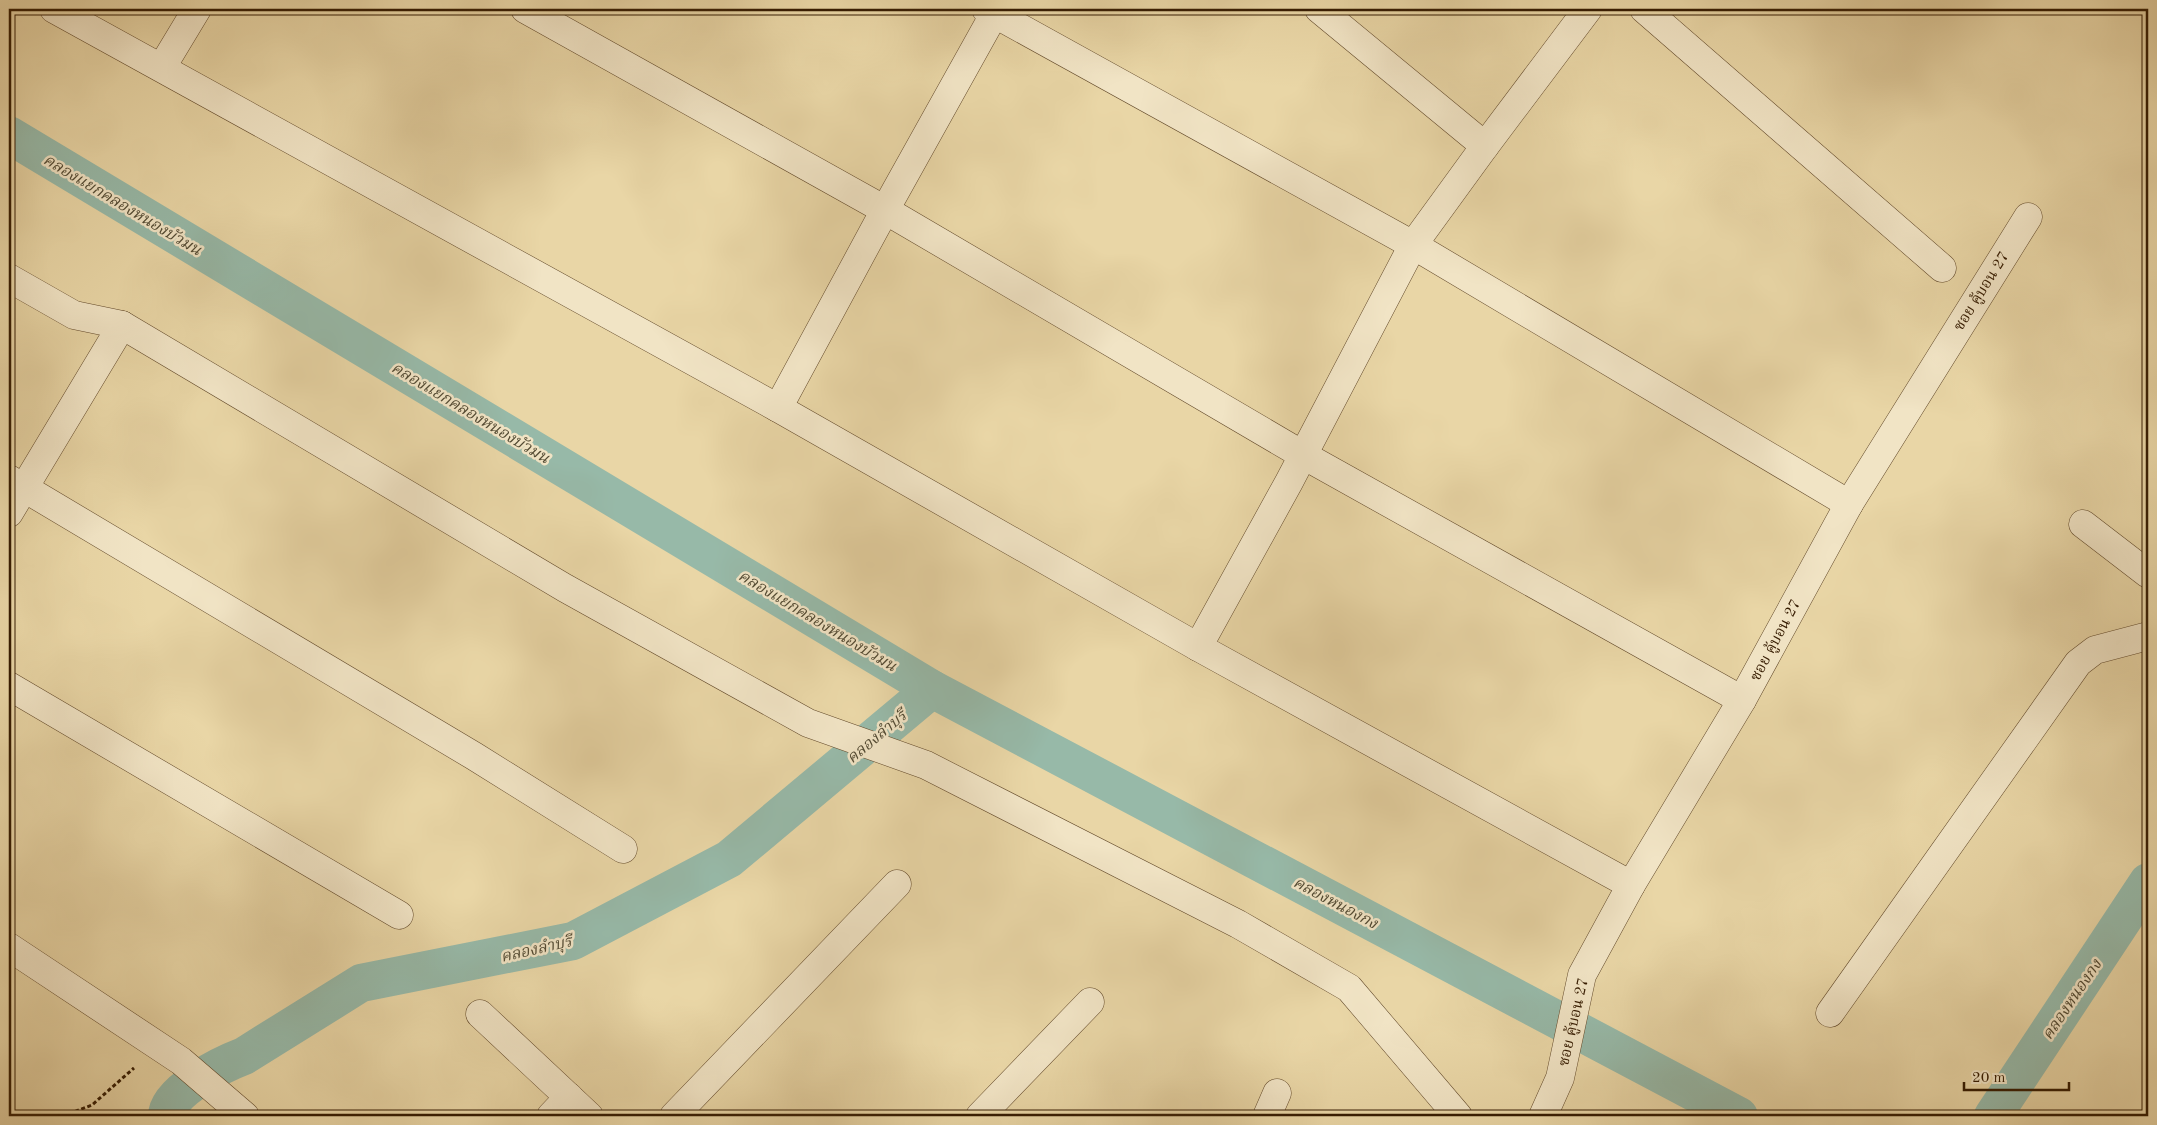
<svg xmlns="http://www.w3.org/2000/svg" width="2157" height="1125" font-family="'Old Standard TT','Noto Serif Thai',serif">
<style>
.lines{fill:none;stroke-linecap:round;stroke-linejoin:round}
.canal{stroke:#97b9a8;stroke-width:38}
.minor-casing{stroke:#634a2b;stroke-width:29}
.path{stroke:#361c02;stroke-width:3;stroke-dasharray:4 2.5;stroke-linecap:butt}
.minor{stroke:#f1e4c5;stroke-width:28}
.labels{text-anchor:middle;stroke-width:5;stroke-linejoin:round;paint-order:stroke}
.street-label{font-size:15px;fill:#361c02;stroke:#f1e4c5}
.water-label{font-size:16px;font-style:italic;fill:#534b34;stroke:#f1e4c5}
</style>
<rect width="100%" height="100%" fill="#e9d6a6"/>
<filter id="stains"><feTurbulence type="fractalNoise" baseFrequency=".004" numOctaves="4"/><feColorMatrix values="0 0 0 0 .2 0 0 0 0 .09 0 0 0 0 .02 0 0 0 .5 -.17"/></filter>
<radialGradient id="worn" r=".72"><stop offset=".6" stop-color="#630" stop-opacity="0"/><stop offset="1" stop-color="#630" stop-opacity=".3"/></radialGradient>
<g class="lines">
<g class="canal">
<path d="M9 135 932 689 1739 1116"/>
<path d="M167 1116C167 1091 223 1064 244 1056L361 983 573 941 729 859 932 689"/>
<path d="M1993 1116 2148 882"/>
</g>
<defs>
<g id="minor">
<path d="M54 9 778 408 1198 647 1631 885"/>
<path d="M525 9 885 210 1303 455 1742 700"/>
<path d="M986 9 1413 245 1849 504"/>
<path d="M1319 9 1485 146 1588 9"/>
<path d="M1644 9 1942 268"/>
<path d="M162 67 197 9"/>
<path d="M9 278 74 315 122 325 565 588 808 723 926 765 1238 924 1349 988 1458 1116"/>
<path d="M778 408 885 210 997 9"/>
<path d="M9 479 474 756 623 849"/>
<path d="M9 513 122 325"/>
<path d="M2083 524 2148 574"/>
<path d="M1198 647 1289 482 1413 245 1485 146"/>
<path d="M9 686 399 915"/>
<path d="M9 947 181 1061 245 1116"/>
<path d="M1830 1013 2078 663 2095 650 2148 636"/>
<path d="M480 1014 589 1116"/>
<path d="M551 1116 569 1097"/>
<path d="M674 1116 897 884"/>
<path d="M980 1116 1090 1002"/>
<path d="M1267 1116 1277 1093"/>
<path d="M1543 1116 1560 1078 1582 975 1631 885 1742 700 1849 504 2028 217"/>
</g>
</defs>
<use href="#minor" class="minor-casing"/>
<path class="path" d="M63 1116 92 1105 134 1068"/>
<use href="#minor" class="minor"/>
</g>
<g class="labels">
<g class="street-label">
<text transform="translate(1981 291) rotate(-58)" y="5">ซอย คู้บอน 27</text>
<text transform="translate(1775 640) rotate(-62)" y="5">ซอย คู้บอน 27</text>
<text transform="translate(1573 1022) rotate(-77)" y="5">ซอย คู้บอน 27</text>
</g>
<g class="water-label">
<text transform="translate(123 204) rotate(31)" y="6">คลองแยกคลองหนองบัวมน</text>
<text transform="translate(471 412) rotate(31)" y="6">คลองแยกคลองหนองบัวมน</text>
<text transform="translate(818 620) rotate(31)" y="6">คลองแยกคลองหนองบัวมน</text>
<text transform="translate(876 736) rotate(-40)" y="6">คลองลำบุรี</text>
<text transform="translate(1336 902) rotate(28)" y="6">คลองหนองกง</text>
<text transform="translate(536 948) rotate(-13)" y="6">คลองลำบุรี</text>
<text transform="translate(2071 999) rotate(-56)" y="6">คลองหนองกง</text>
</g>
</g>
<rect width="2157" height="1125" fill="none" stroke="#e9d6a6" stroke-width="30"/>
<rect x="10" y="10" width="2137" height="1105" fill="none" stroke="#361c02" stroke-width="2.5"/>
<rect x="15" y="15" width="2127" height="1095" fill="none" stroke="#361c02"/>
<path d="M1964 1082v8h105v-8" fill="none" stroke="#361c02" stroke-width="2.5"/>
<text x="1972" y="1082" font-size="15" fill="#361c02" stroke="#f1e4c5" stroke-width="4" paint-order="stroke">20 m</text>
<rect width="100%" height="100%" filter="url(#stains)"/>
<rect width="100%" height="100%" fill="url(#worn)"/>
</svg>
